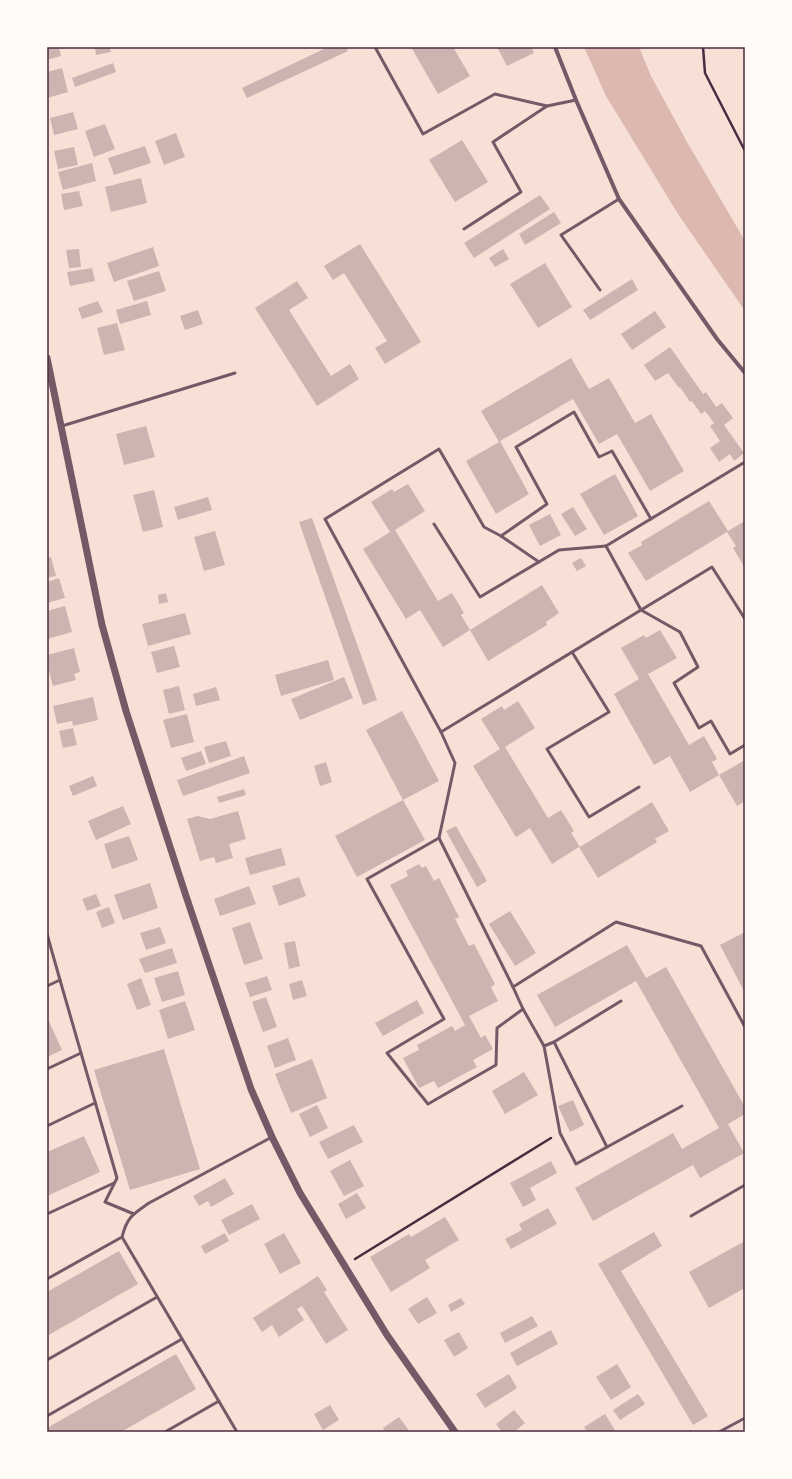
<svg xmlns="http://www.w3.org/2000/svg" width="792" height="1479" font-family="'Roboto Condensed',sans-serif">
<style>
.water{fill:#dcb8b0}
.building{fill:#ccb4b1}
.lines{fill:none;stroke-linecap:round;stroke-linejoin:round}
.path{stroke:#4a2c40;stroke-width:2.5}
.service{stroke:#755966;stroke-width:3}
.minor{stroke:#755966;stroke-width:4}
.tertiary{stroke:#755966;stroke-width:7}
.neatline{fill:none;stroke:#4a2c40;stroke-width:1.5}
</style>
<rect width="100%" height="100%" fill="#f7e1d7"/>
<path class="water" d="M584 47H639L651 76 687 142 745 241V311L678 214 606 96Z"/>
<g class="building">
<path d="M47 47H59L61 56 47 60Z"/>
<path d="M95 47H110L111 52 96 55Z"/>
<path d="M328 47H346L348 51 247 98 242 88Z"/>
<path d="M411 47H453L470 76 438 94Z"/>
<path d="M497 47H531L534 53 507 66Z"/>
<path d="M113 63 116 72 75 87 72 78Z"/>
<path d="M62 68 68 92 47 98V72Z"/>
<path d="M73 112 78 129 54 135 50 118Z"/>
<path d="M105 124 115 149 94 157 85 131Z"/>
<path d="M176 133 185 157 164 165 155 141Z"/>
<path d="M462 140 488 182 455 202 429 160Z"/>
<path d="M145 146 151 163 114 175 108 158Z"/>
<path d="M74 147 78 165 58 169 54 151Z"/>
<path d="M92 163 96 181 63 190 58 172Z"/>
<path d="M141 178 147 203 111 212 105 187Z"/>
<path d="M79 191 83 206 64 210 61 194Z"/>
<path d="M540 195 550 209 474 258 464 243Z"/>
<path d="M554 212 561 223 525 245 519 234Z"/>
<path d="M360 244 421 342 385 364 375 348 387 341 344 273 333 280 324 266Z"/>
<path d="M153 247 159 266 114 282 107 263Z"/>
<path d="M79 249 81 267 69 268 66 250Z"/>
<path d="M503 249 509 259 495 267 489 258Z"/>
<path d="M545 263 572 307 538 328 510 284Z"/>
<path d="M92 268 95 281 70 286 67 272Z"/>
<path d="M159 271 166 291 134 301 127 281Z"/>
<path d="M632 279 638 290 590 320 583 310Z"/>
<path d="M297 281 308 298 289 310 331 376 350 364 359 379 317 406 255 308Z"/>
<path d="M98 301 103 312 82 319 78 308Z"/>
<path d="M147 301 151 315 120 324 116 310Z"/>
<path d="M198 310 203 324 185 330 180 316Z"/>
<path d="M655 311 666 327 632 350 621 334Z"/>
<path d="M117 323 125 350 104 355 97 328Z"/>
<path d="M670 347 703 394 706 392 716 407 722 403 733 418 724 425 744 453 734 461 730 454 719 462 710 448 720 441 710 426 714 423 705 411 701 414 692 401 690 402 680 387 679 388 668 373 655 381 644 365Z"/>
<path d="M571 358 589 389 609 378 635 423 651 414 684 471 650 491 617 434 599 444 573 399 500 441 529 494 496 514 466 461 499 442 481 411Z"/>
<path d="M146 426 155 457 124 465 116 434Z"/>
<path d="M615 474 638 516 604 535 580 494Z"/>
<path d="M408 484 425 511 395 530 438 601 452 593 464 613 461 615 470 630 542 585 559 613 546 622 547 625 488 661 470 630 443 647 420 610 406 619 363 549 390 532 371 502 392 489 394 492Z"/>
<path d="M154 490 163 527 143 532 133 495Z"/>
<path d="M208 497 212 510 178 520 174 507Z"/>
<path d="M709 501 728 531 745 521V568L733 548 736 546 727 532 646 581 628 553 642 545 641 542Z"/>
<path d="M573 507 587 529 575 536 561 514Z"/>
<path d="M550 514 561 535 540 546 529 525Z"/>
<path d="M312 518 377 700 363 705 299 522Z"/>
<path d="M215 531 225 565 204 571 194 537Z"/>
<path d="M51 557 56 576 47 578V558Z"/>
<path d="M581 558 586 566 577 571 572 563Z"/>
<path d="M59 578 65 598 47 603V582Z"/>
<path d="M166 593 168 602 159 604 158 595Z"/>
<path d="M65 606 72 632 47 639V611Z"/>
<path d="M185 613 191 634 148 646 142 624Z"/>
<path d="M660 630 677 658 648 674 689 745 704 736 717 759 712 762 719 775 745 760V801L737 806 719 775 690 792 670 756 654 765 614 694 639 679 621 648 644 635 646 638Z"/>
<path d="M174 646 180 667 157 673 151 652Z"/>
<path d="M74 648 80 672 74 674 76 680 53 686 47 664V655Z"/>
<path d="M328 660 334 680 281 696 275 675Z"/>
<path d="M344 677 353 698 300 720 291 699Z"/>
<path d="M179 686 185 710 169 714 163 690Z"/>
<path d="M216 687 220 700 196 706 193 694Z"/>
<path d="M93 697 98 720 73 726 72 721 57 724 53 706Z"/>
<path d="M518 701 535 728 505 747 548 818 561 810 574 831 571 833 580 847 652 802 669 831 655 839 657 842 598 878 579 847 552 864 530 828 516 837 473 766 500 749 481 719 502 706 504 710Z"/>
<path d="M402 711 439 781 403 800 366 730Z"/>
<path d="M187 714 194 742 171 748 163 720Z"/>
<path d="M73 728 77 745 63 748 59 731Z"/>
<path d="M226 741 231 756 209 763 204 747Z"/>
<path d="M201 751 206 764 186 771 181 758Z"/>
<path d="M244 756 250 773 183 796 177 780Z"/>
<path d="M326 762 332 782 320 786 314 766Z"/>
<path d="M93 776 97 786 73 796 69 786Z"/>
<path d="M244 789 246 795 219 803 217 797Z"/>
<path d="M403 800 425 840 357 877 335 836Z"/>
<path d="M123 806 131 824 96 840 88 821Z"/>
<path d="M238 811 246 839 229 844 233 858 216 863 214 857 200 861 187 819 198 816 210 819Z"/>
<path d="M456 826 487 881 477 887 446 831Z"/>
<path d="M129 836 138 860 112 869 104 844Z"/>
<path d="M281 848 286 865 250 875 245 858Z"/>
<path d="M419 864 422 868 426 866 434 881 439 878 459 917 455 919 469 946 474 944 495 984 491 987 498 1001 469 1016 481 1038 485 1035 493 1049 473 1060 477 1067 438 1088 434 1081 419 1088 403 1058 419 1050 417 1045 452 1026 455 1031 465 1025 390 885 408 876 406 871Z"/>
<path d="M299 877 306 896 279 906 272 886Z"/>
<path d="M150 883 158 908 123 920 114 895Z"/>
<path d="M249 886 256 904 220 916 214 899Z"/>
<path d="M96 894 101 906 87 911 82 899Z"/>
<path d="M109 907 115 923 102 928 96 912Z"/>
<path d="M510 911 536 953 515 966 489 924Z"/>
<path d="M250 922 263 959 244 965 232 928Z"/>
<path d="M160 927 166 943 146 950 140 933Z"/>
<path d="M745 932V993L720 945Z"/>
<path d="M295 941 300 966 289 969 284 943Z"/>
<path d="M627 945 646 978 666 967 745 1107V1114L728 1124 744 1153 700 1178 693 1165 593 1221 575 1188 673 1133 682 1149 719 1128 636 981 555 1027 537 995Z"/>
<path d="M172 948 177 963 145 973 139 959Z"/>
<path d="M178 971 185 995 162 1002 154 978Z"/>
<path d="M267 976 272 990 250 997 245 983Z"/>
<path d="M141 978 151 1005 137 1010 127 984Z"/>
<path d="M302 980 307 996 293 1000 289 984Z"/>
<path d="M266 997 277 1027 263 1032 252 1002Z"/>
<path d="M417 1000 424 1013 383 1036 375 1023Z"/>
<path d="M185 1001 195 1030 168 1039 159 1010Z"/>
<path d="M47 1017 62 1050 47 1057Z"/>
<path d="M288 1038 296 1060 275 1068 267 1046Z"/>
<path d="M164 1049 200 1169 130 1190 94 1070Z"/>
<path d="M312 1059 327 1098 291 1113 275 1074Z"/>
<path d="M524 1072 538 1095 505 1114 492 1091Z"/>
<path d="M573 1100 584 1125 570 1132 558 1106Z"/>
<path d="M317 1105 328 1128 310 1137 299 1114Z"/>
<path d="M354 1125 363 1142 328 1159 319 1142Z"/>
<path d="M84 1136 100 1172 47 1196V1152Z"/>
<path d="M350 1160 364 1186 344 1196 330 1171Z"/>
<path d="M551 1161 557 1173 530 1188 536 1200 523 1207 510 1183Z"/>
<path d="M225 1178 234 1194 211 1207 208 1201 199 1206 193 1196Z"/>
<path d="M357 1193 366 1208 346 1219 338 1204Z"/>
<path d="M252 1204 260 1219 229 1235 221 1220Z"/>
<path d="M548 1208 557 1224 511 1249 505 1239 522 1230 519 1224Z"/>
<path d="M445 1217 459 1240 425 1260 430 1268 391 1292 370 1257 409 1234 411 1237Z"/>
<path d="M654 1232 662 1246 621 1271 708 1416 693 1425 598 1264Z"/>
<path d="M225 1233 229 1241 205 1254 201 1246Z"/>
<path d="M284 1233 301 1263 280 1274 264 1244Z"/>
<path d="M745 1241V1288L709 1308 689 1272Z"/>
<path d="M119 1251 138 1284 47 1336V1292Z"/>
<path d="M318 1276 327 1290 324 1292 348 1330 326 1344 302 1306 297 1309 304 1320 279 1337 272 1325 262 1332 253 1318Z"/>
<path d="M427 1297 437 1313 418 1324 408 1309Z"/>
<path d="M461 1298 465 1304 451 1312 448 1305Z"/>
<path d="M532 1316 538 1326 505 1343 500 1333Z"/>
<path d="M551 1330 558 1344 517 1366 510 1353Z"/>
<path d="M459 1332 468 1348 454 1357 444 1340Z"/>
<path d="M176 1354 196 1389 121 1432H47V1428Z"/>
<path d="M617 1364 631 1387 611 1400 596 1377Z"/>
<path d="M509 1374 517 1388 485 1408 476 1394Z"/>
<path d="M638 1394 645 1404 620 1420 613 1410Z"/>
<path d="M330 1405 339 1420 323 1430 314 1414Z"/>
<path d="M514 1410 525 1423 514 1432H502L496 1424Z"/>
<path d="M605 1414 616 1432H587L584 1427Z"/>
<path d="M399 1417 410 1432H385L383 1428Z"/>
</g>
<g class="lines">
<g class="path">
<path d="M703 47 705 73 745 151"/>
<path d="M355 1259 551 1138"/>
</g>
<g class="service">
<path d="M375 47 423 134 495 94 547 106 576 100"/>
<path d="M464 229 521 192 493 142 547 106"/>
<path d="M600 290 561 235 619 199"/>
<path d="M62 426 235 373"/>
<path d="M434 524 480 597 559 550 606 546"/>
<path d="M501 536 484 527 439 449 325 519 441 732 641 610 606 546 745 462"/>
<path d="M539 562 501 536 547 504 516 447 574 412 599 457 612 451 651 519"/>
<path d="M745 619 712 567 641 610 680 632 698 667 674 683 699 728 711 721 730 754 745 745"/>
<path d="M572 652 609 712 547 749 589 817 639 787"/>
<path d="M441 732 455 763 439 838 513 987"/>
<path d="M439 838 367 879 444 1019 387 1053 428 1104 496 1065 497 1028 523 1009"/>
<path d="M47 934 60 980"/>
<path d="M47 986 60 980 117 1178 105 1202 134 1214"/>
<path d="M621 1001 554 1042 544 1046 523 1009 513 987 616 922 701 946 745 1027"/>
<path d="M554 1042 607 1147"/>
<path d="M544 1046 560 1133 576 1164 682 1106"/>
<path d="M47 1069 81 1053"/>
<path d="M47 1126 95 1103"/>
<path d="M47 1214 114 1183"/>
<path d="M691 1216 745 1185"/>
<path d="M47 1279 122 1237"/>
<path d="M47 1360 157 1297"/>
<path d="M47 1416 182 1339"/>
<path d="M165 1432 219 1401"/>
<path d="M237 1432 122 1237C127 1217 133 1214 149 1203L272 1137"/>
<path d="M719 1432 745 1418"/>
</g>
<path class="minor" d="M555 47 576 100 619 199 717 339 745 373"/>
<path class="tertiary" d="M47 358 102 625 126 711 186 896 251 1089 272 1137 300 1193 387 1335 455 1432"/>
</g>
<rect width="792" height="1479" fill="none" stroke="#fffaf5" stroke-width="96"/>
<rect x="48" y="48" width="696" height="1383" class="neatline"/>
</svg>
